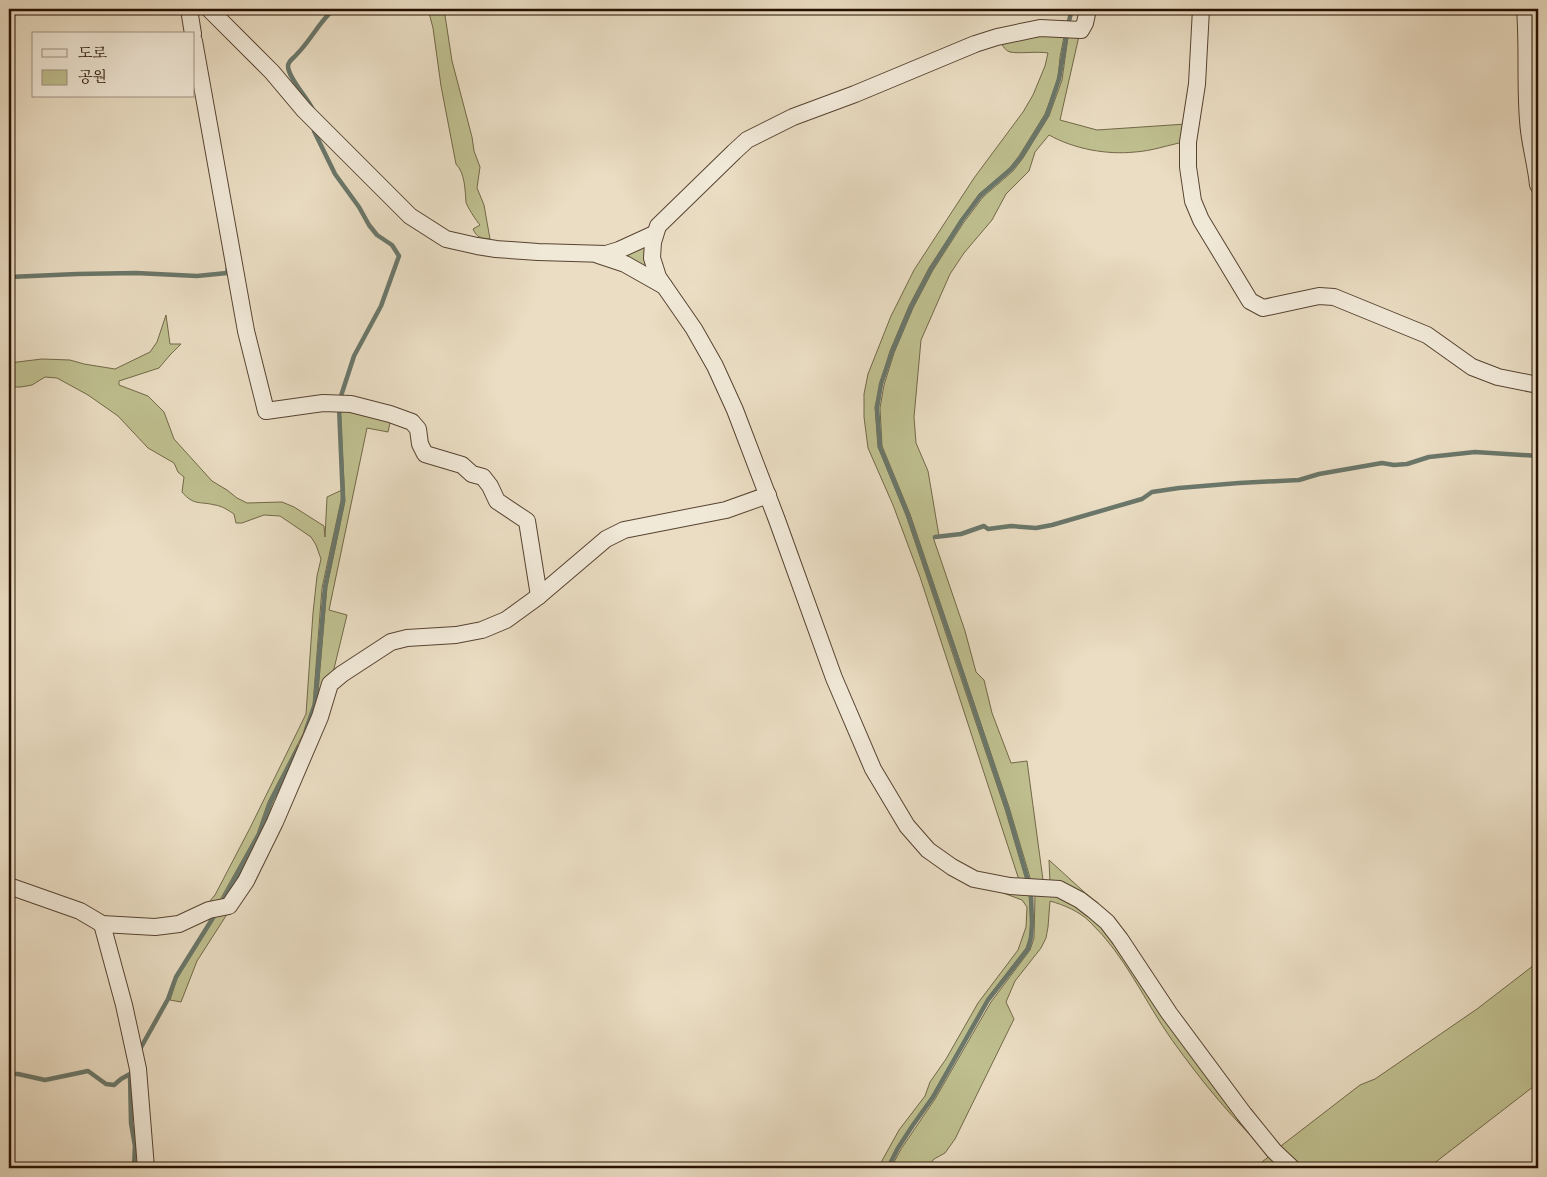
<svg xmlns="http://www.w3.org/2000/svg" width="1547" height="1177" font-family="'IM FELL English','Noto Serif KR',serif">
<style>
.green{fill:#bfbf8f;stroke:#726848}
.lines{fill:none;stroke-linecap:round;stroke-linejoin:round}
.stream{stroke:#6a776a;stroke-width:4.5}
.minor-casing{stroke:#574331;stroke-width:18}
.minor{stroke:#f1e9d8;stroke-width:16}
</style>
<rect width="100%" height="100%" fill="#eaddc3"/>
<filter id="stains"><feTurbulence type="fractalNoise" baseFrequency=".004" numOctaves="4"/><feColorMatrix values="0 0 0 0 .2 0 0 0 0 .09 0 0 0 0 .02 0 0 0 .5 -.17"/></filter>
<radialGradient id="worn" r=".72"><stop offset=".6" stop-color="#630" stop-opacity="0"/><stop offset="1" stop-color="#630" stop-opacity=".3"/></radialGradient>
<g class="green">
<path d="M428 9H444L452 61 472 137 474 151 480 167 477 188 484 205 490 239C481 238 477 238 473 229L480 225C477 222 466 205 466 202 465 190 465 173 456 164L441 86 433 28Z"/>
<path d="M1065 32 1060 57 1058 79 1045 114 1019 156 1010 168 979 194 961 219 929 268 909 306 890 351 880 384 875 407 878 447 906 515 1005 809 1026 880 1020 883 920 577 893 505 868 448 864 417V394L868 374 891 316 914 270 974 178 1023 112 1033 95 1045 66 1048 53C1036 51 1019 54 1010 52 1004 50 1002 44 999 39Z"/>
<path d="M1079 36 1060 120 1097 130 1186 124 1184 142C1168 145 1152 151 1135 152 1107 155 1074 149 1049 135L1035 152 1029 171 1006 194 992 220 964 253 950 274 921 340 914 417 916 443 928 471 939 536 933 537 965 631 976 672 984 680 992 713 1011 763 1027 761 1043 880 1031 881 1009 807 910 514 882 446 880 408 884 385 894 353 913 308 933 270 964 222 983 197 1013 171 1023 158 1049 116 1062 80 1068 37Z"/>
<path d="M648 241 650 270 613 255Z"/>
<path d="M166 315 170 344H181L170 355 159 368 119 381V385L148 396 164 412 174 439 212 481 227 490 237 498 247 503 282 502 294 507 324 526 325 537 327 497 342 490 341 501 322 588 313 705 303 734 268 802 257 834 217 905 204 908 215 895 250 828 306 714 313 613 317 576 321 559 316 545 311 537 280 516 264 515 242 523H236L234 514C228 510 222 506 215 505 199 501 194 506 182 492L184 477 178 472 174 463 148 448 118 416 88 395 57 378 45 377 32 385 21 387H9V363L42 359 70 360 84 364 115 369 150 352 157 342Z"/>
<path d="M340 406 391 418 388 432 367 428 329 610 347 615 332 677 240 883 226 899 261 835 273 801 298 753 317 704 327 587 345 501Z"/>
<path d="M1049 860 1094 901 1050 883Z"/>
<path d="M998 891 1029 895 1031 924 1030 937 1026 948 987 999 932 1096 897 1147 886 1168H878L899 1130 925 1096 930 1082 946 1059 978 1003 1018 950 1026 927 1027 907 1022 900Z"/>
<path d="M1043 894 1063 898 1090 913 1285 1168H1254L1271 1155C1234 1121 1202 1082 1172 1040 1145 1002 1125 955 1090 922 1079 911 1064 905 1050 901L1048 927 1046 938 1041 948 1015 981 1006 1002 1014 1019 955 1139 945 1153 934 1159 927 1168H891L901 1149 935 1099 991 1002 1030 950 1034 938 1035 895Z"/>
<path d="M231 908 197 961 181 1002 170 1000 177 978 220 909Z"/>
<path d="M1538 962V1083L1428 1168H1299L1277 1149 1360 1085 1375 1079 1477 1009Z"/>
</g>
<g class="lines">
<g class="stream">
<path d="M1068 25 1072 9"/>
<path d="M313 110C308 98 288 78 288 66 288 61 294 58 297 54 311 40 319 22 334 9"/>
<path d="M314 131 335 174 359 207 369 225 377 235 392 245 399 256 381 306 354 356 340 399"/>
<path d="M9 277 77 274 136 273 197 276 227 273 228 267"/>
<path d="M935 537 961 534 984 526 988 529 1011 526 1036 528 1052 525 1142 499 1152 492 1179 488 1239 483 1299 480 1319 474 1382 463 1394 465 1407 464 1429 457 1475 452 1538 456"/>
<path d="M306 730 315 704 325 587 343 501 339 407"/>
<path d="M1029 884 1007 808 953 646 908 515 880 447 877 408 881 384 892 352 911 307 931 269 962 220 981 195 1011 169 1021 157 1047 115 1059 79 1067 33"/>
<path d="M224 898 259 834 271 801 299 747"/>
<path d="M139 1051 168 999 176 977 216 913"/>
<path d="M9 1074H18L45 1080 88 1071 106 1084 114 1085 121 1079 130 1074 131 1123 135 1146 134 1168"/>
<path d="M888 1168 898 1148 913 1125 933 1097 988 1000 1028 949 1031 937 1032 924 1031 892"/>
</g>
<defs>
<g id="minor">
<path d="M189 9 193 34"/>
<path d="M209 9 272 72 304 110 410 216 446 239 477 246 496 249 538 252 606 254 619 250 654 234"/>
<path d="M1088 9 1085 23 1081 30 1040 28 997 37 975 44 855 94 793 117 747 140 734 152 658 226 653 242 652 258 658 277 694 329 715 366 735 410 777 520 834 678 873 769 907 826 928 850 952 867 974 879 1010 886 1059 889 1080 900 1093 910 1107 922 1120 939 1169 1013 1244 1114 1274 1151 1292 1168"/>
<path d="M1201 9 1197 84 1188 142V167L1193 201 1201 220 1250 301 1263 308 1319 296 1334 297 1427 335 1472 367 1498 377 1538 385"/>
<path d="M1525 9C1528 46 1525 83 1528 120 1529 142 1536 163 1538 185"/>
<path d="M194 41 246 331 266 411 323 403 351 404 390 414 412 422 418 429 420 444 425 454 462 465 472 474 483 477 490 486 497 501 527 521 539 596"/>
<path d="M598 255 625 264 664 286"/>
<path d="M9 886 80 911 102 924 155 927 179 924 209 910 229 906 246 881 275 822 320 717 330 684 342 674 391 642 407 638 456 635 482 630 506 620 539 596 606 539 624 530 726 510 768 495"/>
<path d="M102 924 124 1005 138 1069 146 1168"/>
</g>
</defs>
<use href="#minor" class="minor-casing"/>
<use href="#minor" class="minor"/>
</g>
<rect width="1547" height="1177" fill="none" stroke="#eaddc3" stroke-width="30"/>
<rect x="10" y="10" width="1527" height="1157" fill="none" stroke="#261000" stroke-width="2.5"/>
<rect x="15" y="15" width="1517" height="1147" fill="none" stroke="#261000"/>
<rect x="32" y="32" width="162" height="65" fill="#f1e9d8" stroke="#a09282"/>
<rect x="42" y="49" width="25" height="8" fill="#f1e9d8" stroke="#a09282"/>
<text x="78" y="58" font-size="15" fill="#261000">도로</text>
<rect x="42" y="70" width="25" height="15" fill="#bfbf8f" stroke="#a09282"/>
<text x="78" y="82" font-size="15" fill="#261000">공원</text>
<rect width="100%" height="100%" filter="url(#stains)"/>
<rect width="100%" height="100%" fill="url(#worn)"/>
</svg>
